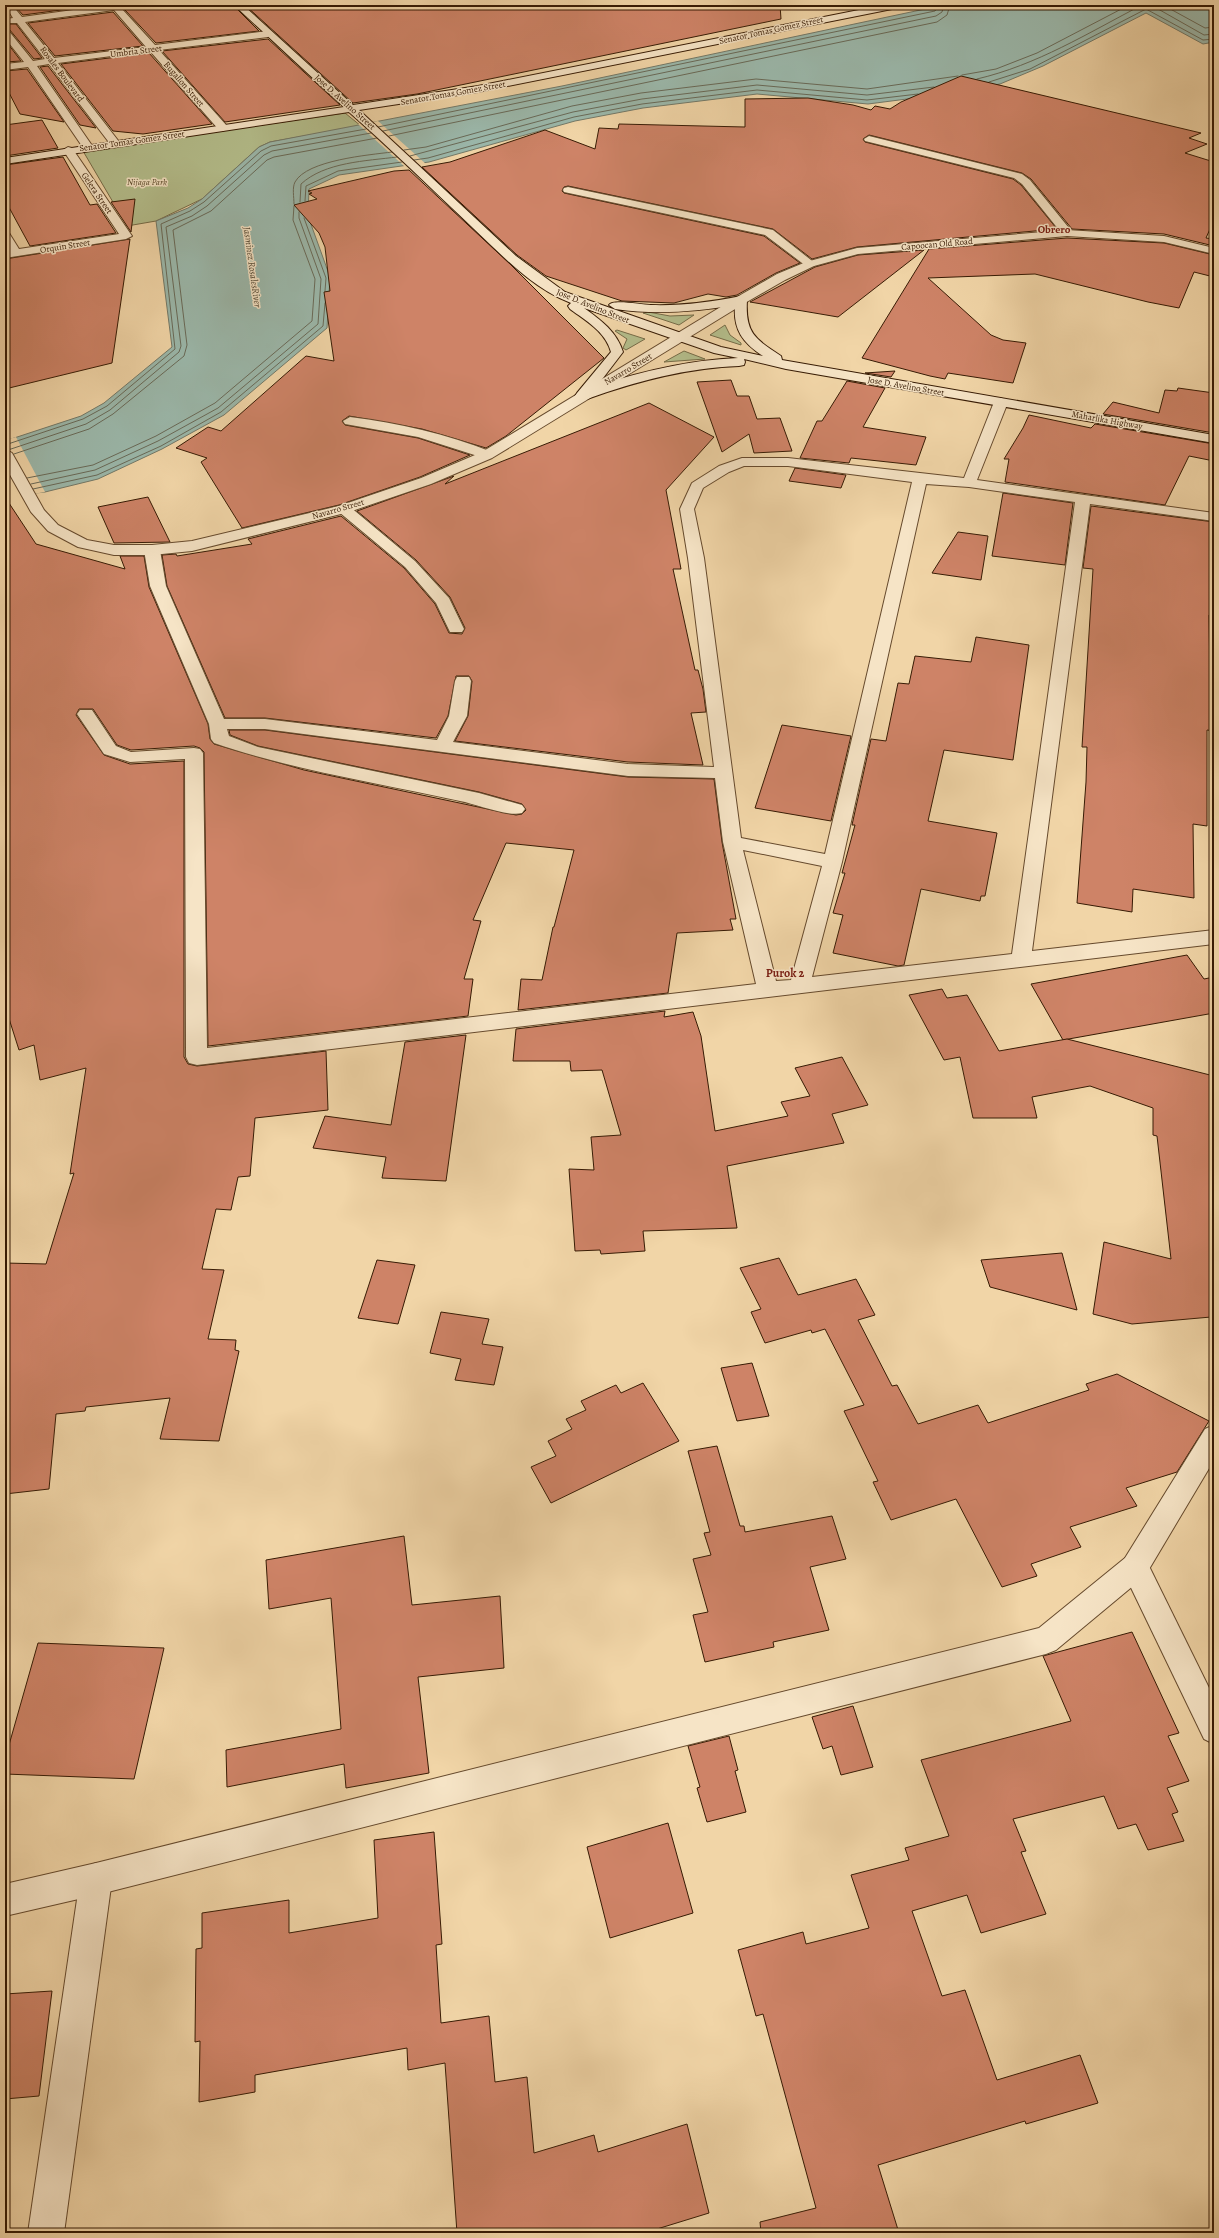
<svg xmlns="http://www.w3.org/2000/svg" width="1219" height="2238" font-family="Alegreya,serif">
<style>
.green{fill:#b4be8c;stroke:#766c48}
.water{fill:#9bb8ab;stroke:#737968}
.pier{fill:#f1d5a7}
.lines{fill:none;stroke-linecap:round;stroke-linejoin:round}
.shore{stroke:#696a58;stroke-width:1}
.building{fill:#ce8367;stroke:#371b04}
.minor-casing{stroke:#664a2d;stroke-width:2}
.tertiary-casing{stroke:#664a2d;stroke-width:2}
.secondary-casing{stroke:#371b04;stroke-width:2}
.minor{fill:#f6e4c6;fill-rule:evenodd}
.tertiary{fill:#f6e4c6;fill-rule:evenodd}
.secondary{fill:#f6e4c6;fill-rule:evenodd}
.labels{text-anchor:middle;stroke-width:3;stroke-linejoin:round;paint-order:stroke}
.far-street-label{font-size:9px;fill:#371b04;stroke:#f6e4c6}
.far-park-label{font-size:9px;font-style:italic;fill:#5c4c2d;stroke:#f6e4c6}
.far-water-label{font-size:10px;font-style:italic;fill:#554a36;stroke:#f6e4c6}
.far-quarter-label{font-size:11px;font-weight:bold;fill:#7a1f14;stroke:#f6e4c6}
.neighbourhood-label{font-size:12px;font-weight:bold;fill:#7a1f14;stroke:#f6e4c6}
</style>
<rect width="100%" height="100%" fill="#f1d5a7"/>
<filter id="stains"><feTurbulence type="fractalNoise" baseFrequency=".005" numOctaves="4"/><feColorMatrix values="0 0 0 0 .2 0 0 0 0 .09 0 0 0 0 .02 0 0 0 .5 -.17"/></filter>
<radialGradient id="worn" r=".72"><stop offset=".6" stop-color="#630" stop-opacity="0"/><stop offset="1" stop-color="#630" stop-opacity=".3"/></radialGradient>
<g class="green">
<path d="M345 113 361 126 270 142 259 147 202 199 156 221 127 226 83 151Z"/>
<path d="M648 312 670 316 694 315 679 325 643 313Z"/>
<path d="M725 325 730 335 741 343V345L710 335Z"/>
<path d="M617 330 645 339 626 350 623 348 627 339 615 331Z"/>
<path d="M684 351 705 359 664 362Z"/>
</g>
<path class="water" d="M944 5H1214V42L1203 44 1146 13 1043 66 1000 84 938 95 868 104 757 94 643 108 575 121 429 162 339 175 309 189 308 216 330 277 327 328 224 415 162 449 98 479 45 492 5 496V441L81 416 104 403 172 347 156 221 188 208 202 199 259 147 270 142 562 86Z"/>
<g class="pier">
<path d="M378 121 426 164 405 167 358 124Z"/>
<path d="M16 437 45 492 9 498 5 490V440Z"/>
</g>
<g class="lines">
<g class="shore">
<path d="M1151 5 1204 35 1214 34"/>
<path d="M1163 5 1205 28 1214 27"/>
<path d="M962 75 996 69 1037 53 1129 5"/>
<path d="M977 79C1037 65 1088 33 1142 5"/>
<path d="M989 82 1030 69 1146 9 1203 40 1214 39"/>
<path d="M378 127 935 11 939 5"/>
<path d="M383 131 936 16 942 12 944 5"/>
<path d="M389 136 937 22 947 15 950 5"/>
<path d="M404 150 426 147 572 106 641 93 756 79 867 89 958 76"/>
<path d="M410 156 573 112 642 99 757 85 867 95 934 87"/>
<path d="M414 160 428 158 574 117 642 104 757 90 867 100 918 94"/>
<path d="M305 201 306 186 338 171 402 162"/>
<path d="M300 202 301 184C325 162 366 161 397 157"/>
<path d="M294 204C294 197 292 188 295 182 307 160 369 155 392 152"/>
<path d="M304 218 326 278 325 291"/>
<path d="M5 445 83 419 107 406 175 349 161 224 190 211 204 202 261 151 271 146 366 129"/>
<path d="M8 450 86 424 110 410 179 352 181 346 166 227 192 216 207 206 264 155 272 151 371 133"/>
<path d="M14 454 89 429 113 414 184 356 187 345 173 230 211 211 267 160 274 157 377 138"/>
<path d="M27 478 93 465 156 436 215 403 312 321 315 279 293 220 294 206"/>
<path d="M31 484 95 470 158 441 218 408 318 324 321 279 299 218V212"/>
<path d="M33 489 97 475 161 446 221 412 323 326 325 303"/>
</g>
</g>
<g class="building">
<path d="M14 5H99L23 15Z"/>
<path d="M139 5H233L259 31 156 43 125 10Z"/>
<path d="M245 5H780L781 19 417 94 353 103Z"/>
<path d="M113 12 143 46 55 56 28 23Z"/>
<path d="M5 24H16L42 58 34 59 9 29 5 28Z"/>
<path d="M268 39 340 105 225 122 162 51Z"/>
<path d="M5 40 21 61 5 62Z"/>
<path d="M149 53 212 124 143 134 113 131 61 64Z"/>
<path d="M48 66 96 128 80 125 40 67Z"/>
<path d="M27 69 64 122 20 114 5 85V71Z"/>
<path d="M961 76 1201 133 1189 138 1207 144 1185 153 1214 162V220L1206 238 1214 239V246L1164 234 1072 229 1031 179 1022 173 869 135 863 139 865 142 1013 179 1021 185 1057 229 857 247 812 259 773 229 568 186 564 187 562 191 564 193 764 236 800 263 776 273 737 295 726 297 708 294 674 303 622 301 546 276 517 255 422 167 450 162 545 130 595 149 599 128 618 129 619 124 745 127V99L808 98 853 105 871 110 875 106 890 109 901 102Z"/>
<path d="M42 120 58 148 5 156V125Z"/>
<path d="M63 157 90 205 97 204 116 233 30 246 5 200V165Z"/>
<path d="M409 170 510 264 604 358 506 436 486 448 422 429 349 416 342 421 345 425 418 438 470 455 420 477 339 505 242 528 201 462 207 458 176 448 208 427 221 431 306 356 334 361 324 292 330 291 325 247 319 233 294 205 317 199 309 194 312 193 308 191 394 171Z"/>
<path d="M135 199 131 232 111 202Z"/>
<path d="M1067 238 1164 243 1214 255V277L1194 272 1179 308 1148 302 1035 274 928 278 991 335 1003 340 1026 343 1013 383 948 373 945 379 930 376 862 358 929 249Z"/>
<path d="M130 239 112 363 5 389V259Z"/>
<path d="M924 250 838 317 750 302 815 267 858 255Z"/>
<path d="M895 371 891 377 865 373Z"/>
<path d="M731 380 737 396H749L757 419 780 418 792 451 754 453 749 434 722 452 697 382Z"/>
<path d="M847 381 885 388 863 427 926 437 916 465 851 458 849 463 800 458 817 421H822Z"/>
<path d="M1178 388 1214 393V433L1103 414 1113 402 1159 413 1165 390 1177 391Z"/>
<path d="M649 403 714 437 666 490 681 569H673L695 670H698L703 689 706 712 691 713 703 765 628 762 455 741 468 716 472 681 469 676H456L448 716 436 738 265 718H225L167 586 162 555 176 554 177 556 252 544 248 539 341 516 404 568 435 604 449 633 462 634 465 628 450 597 416 560 357 511 454 476 445 484Z"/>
<path d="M1029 415 1091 428 1095 424 1214 444V461L1189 456 1165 505 1005 482 1009 459H1004L1023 428Z"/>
<path d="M795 468 846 475 841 488 789 481Z"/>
<path d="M1003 493 1073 503 1065 565 992 556Z"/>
<path d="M5 497 36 544 125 569 120 556H144L149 587 208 724 210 739 214 744 304 770 516 815 522 814 526 810 522 804 479 792 258 746 230 735 229 730H265L628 777 714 779 722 842 736 919H730L733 930 677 933 668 993 518 1010 521 979 542 980 553 927H554L574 850 506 843 473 920 481 921 464 979H473L468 1016 208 1046 204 752 200 748 194 746 131 750 117 745 93 709H79L76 715 104 755 130 764 184 761V1057L188 1064 197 1066 326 1051 328 1110 255 1118 250 1176 238 1177 231 1210 216 1209 202 1269 224 1270 208 1339 236 1340 235 1350 239 1351 219 1441 160 1439 170 1398 86 1407 85 1411 56 1414 49 1489 5 1494V1263L46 1264 74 1173 70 1174 86 1068 40 1080 34 1045 19 1050 5 1006Z"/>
<path d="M148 497 170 542 114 543 98 507Z"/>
<path d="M1091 506 1214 522V615H1209L1210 678 1214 679V731L1207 730V826L1193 824 1194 898 1133 889 1132 912 1077 903 1086 782 1087 747H1082L1093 569 1083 568Z"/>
<path d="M958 532 988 536 981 580 932 573Z"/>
<path d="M976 637 1029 645 1013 760 944 750 928 821 997 833 985 896H981L980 901 921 889 904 965 898 966 833 953 843 915 833 913 845 873H842L855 825H852L871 739 886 741 898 683 909 684 915 656 971 662Z"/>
<path d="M782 725 851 736 831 821 755 808Z"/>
<path d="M1187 955 1204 979 1214 977V1013L1063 1040 1031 984Z"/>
<path d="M942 989 947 998 967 995 999 1051 1067 1039 1214 1076V1283L1211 1317 1132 1324 1093 1314 1104 1242 1171 1259 1157 1136 1153 1135V1108L1090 1086 1032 1097 1037 1118H973L960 1057 944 1060 909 995Z"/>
<path d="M665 1011 664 1017 693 1012 701 1036 715 1131 788 1116 781 1102 810 1096 795 1068 842 1057 868 1105 832 1114 844 1143 727 1166 737 1228 643 1231 645 1251 601 1254 600 1250 575 1251 569 1169 594 1170 591 1137 621 1135 602 1070 571 1071 570 1061H513L516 1029Z"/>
<path d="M466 1035 446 1181 382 1178 386 1157 313 1148 325 1116 391 1125 405 1042Z"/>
<path d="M1062 1253 1077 1310 990 1287 981 1260Z"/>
<path d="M779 1258 798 1295 856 1279 875 1315 858 1320 892 1386 897 1385 918 1424 978 1405 988 1423 1089 1390 1086 1384 1117 1374 1209 1421 1177 1472 1126 1488 1137 1506 1070 1527 1081 1547 1031 1564 1037 1576 1002 1587 956 1499 891 1520 873 1482 878 1481 844 1411 864 1405 825 1329 812 1333 811 1330 765 1343 751 1312 761 1309 740 1268Z"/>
<path d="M377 1260 415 1265 398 1324 358 1318Z"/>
<path d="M441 1312 489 1319 482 1344 503 1347 494 1385 455 1380 461 1359 430 1353Z"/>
<path d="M752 1363 769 1416 737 1421 721 1368Z"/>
<path d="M643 1383 679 1441 551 1503 531 1467 556 1456 548 1441 572 1429 566 1419 586 1410 581 1401 616 1385 621 1393Z"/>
<path d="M717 1446 740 1526H744L745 1532 832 1516 846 1559 810 1567 829 1630 773 1642 774 1647 705 1662 693 1615 708 1612 693 1559 711 1555 704 1533 710 1532 688 1451Z"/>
<path d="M404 1536 412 1605 500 1596 504 1668 418 1677 429 1773 346 1788 344 1764 227 1787 226 1750 341 1729 331 1598 269 1609 266 1560Z"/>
<path d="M1132 1632 1179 1733 1168 1736 1189 1781 1167 1788 1178 1812 1172 1814 1184 1841 1148 1850 1136 1824 1118 1829 1104 1796 1013 1819 1026 1851 1021 1852 1046 1914 981 1933 967 1895 912 1911 942 1996 965 1990 997 2080 1080 2055 1098 2103 1026 2124 1025 2121 878 2165 899 2233H761L760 2222 816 2208 763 2014 756 2016 738 1950 803 1932 806 1944 869 1928 851 1875 909 1860 905 1848 949 1836 921 1760 1071 1721 1043 1656Z"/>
<path d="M38 1643 164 1648 134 1779 5 1774V1759Z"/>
<path d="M853 1706 873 1767 841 1775 832 1746 823 1749 812 1717Z"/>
<path d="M729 1736 738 1770 735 1771 746 1812 707 1822 697 1788 700 1787 688 1746Z"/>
<path d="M668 1823 693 1913 610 1938 587 1847Z"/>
<path d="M434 1832 442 1944 436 1945 441 2023 489 2016 495 2082 527 2077 534 2153 594 2135 598 2152 687 2124 709 2213 644 2233H457L445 2063 408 2070 407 2048 255 2075V2092L199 2102 200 2041 195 2042 196 1949 202 1948V1913L289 1900V1933L378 1918 374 1840Z"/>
<path d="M52 1991 39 2096 5 2099V1994Z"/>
</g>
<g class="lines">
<defs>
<g id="minor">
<path d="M5 5H12L22 17 110 5H138L122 9 155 45 268 31 272 34 268 37 159 50 227 126 228 128 223 131 219 130 150 51 58 63 120 143 115 146 111 145 49 64 37 66 93 147 88 150 84 149 28 67 5 70V64L24 62 5 38V29L8 30 33 61 45 59 17 23H6V19L13 18ZM114 10 146 47 54 58 25 22Z"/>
<path d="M869 136 1022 174 1030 180 1073 233 1071 235H1063L1022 184 1014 178 865 141 864 139Z"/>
<path d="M68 147 72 148 132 236 126 239 5 258V252L9 251 5 244V232L9 233 19 249 119 234 63 150Z"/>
<path d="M568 187 773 230 816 264 814 266H806L765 235 564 192 563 190 564 188Z"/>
<path d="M1001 398 1008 402 977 480 1214 513V521L1090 504 1032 951 1214 930V944L197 1065 189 1063 186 1057 185 759 130 762 104 754 77 714 80 710H92L116 746 131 752 194 748 200 749 203 753 207 1048 756 984 723 842 715 778 628 776 265 729H227L229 736 258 747 479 793 522 805 525 809 522 813C508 817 476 804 460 801 379 783 292 770 214 743L211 739 209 724 150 586 144 550 147 547H157L160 550 166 586 224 719H265L437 740 449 716 455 681 457 677H469L471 681 467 716 453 742 628 764 714 767 688 558 680 509 692 483 719 466 742 458H788L964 478 994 402ZM744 466H788L912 482 825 854 741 838 704 558 694 509 703 488 729 472ZM926 484 969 487 1075 502 1012 954 812 977 842 862ZM743 850 822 866 791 980 776 981Z"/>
<path d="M350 417C399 423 446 434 492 452L494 455 487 459 418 437 345 424 343 421Z"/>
<path d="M344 505 349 506 415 561 449 598 464 629 462 632H450L436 603 405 567 339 512 337 509 339 506Z"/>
<path d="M1135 1554 1145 1558 1214 1698V1744L1204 1739 1121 1567 1125 1558Z"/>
<path d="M96 1863 107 1868 112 1879 64 2233H28L80 1879 85 1868Z"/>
</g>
<g id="tertiary">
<path d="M1067 230 1164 236 1214 248V254L1164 242 1067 236 858 254 814 266 785 280 745 303 492 458 431 484 349 512 192 551 152 555H114L78 547 48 531 31 512 5 466V449L12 453 44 510 58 525 87 540 114 545H152L192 541 339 506 421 478 482 452 737 297 777 274 806 262 857 248Z"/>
<path d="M1214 1425V1460L1145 1576 1056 1650 1046 1654 96 1895 5 1916V1884L96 1863 1039 1628 1125 1558 1205 1429Z"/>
</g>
<path id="secondary" d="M234 5H243L353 105 478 86 884 5H901L897 8 478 92 359 110 516 256 565 292 721 347 763 356C743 343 733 330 735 305 694 312 656 315 615 309L609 305C613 299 642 305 651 305 682 306 711 302 741 296L747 300C745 333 755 339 781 356L782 360 1214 435V443L786 369 744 359 745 362 744 365 739 366C686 368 637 381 587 399H577L575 396 577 393 611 352C605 331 586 321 570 309L568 306 571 303C533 289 503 256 473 228 432 189 391 149 349 112L5 164V158L344 107ZM584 308 714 353 738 358C689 360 643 371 597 386L623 352C617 332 601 320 584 308Z"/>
</defs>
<use href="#minor" class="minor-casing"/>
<use href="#tertiary" class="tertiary-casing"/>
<use href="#secondary" class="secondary-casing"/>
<use href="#minor" class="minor"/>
<use href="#tertiary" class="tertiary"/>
<use href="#secondary" class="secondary"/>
</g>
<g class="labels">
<g class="far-street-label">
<text transform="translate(771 30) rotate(-12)" y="3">Senator Tomas Gomez Street</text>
<text transform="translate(136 51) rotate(-7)" y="3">Umbria Street</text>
<text transform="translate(62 74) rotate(53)" y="3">Rosales Boulevard</text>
<text transform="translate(184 84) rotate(49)" y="3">Bugallon Street</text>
<text transform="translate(453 93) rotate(-10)" y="3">Senator Tomas Gomez Street</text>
<text transform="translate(345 102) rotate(42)" y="3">Jose D. Avelino Street</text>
<text transform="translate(132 141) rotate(-8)" y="3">Senator Tomas Gomez Street</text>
<text transform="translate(97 193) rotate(56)" y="3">Gelera Street</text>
<text transform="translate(937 244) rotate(-5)" y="3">Capoocan Old Road</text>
<text transform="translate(65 246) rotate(-9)" y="3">Orquin Street</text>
<text transform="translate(593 306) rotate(22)" y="3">Jose D. Avelino Street</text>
<text transform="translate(628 369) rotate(-31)" y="3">Navarro Street</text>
<text transform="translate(906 386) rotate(10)" y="3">Jose D. Avelino Street</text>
<text transform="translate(1107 420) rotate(10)" y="3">Maharlika Highway</text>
<text transform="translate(338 509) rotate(-16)" y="3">Navarro Street</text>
</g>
<g class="far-park-label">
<text x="147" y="185">Nijaga Park</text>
</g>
<g class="far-water-label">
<text transform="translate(253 267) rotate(82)" y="4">Jasminez RosalesRiver</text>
</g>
<g class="far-quarter-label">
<text x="1054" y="233">Obrero</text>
</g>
<g class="neighbourhood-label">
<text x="785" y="977">Purok 2</text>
</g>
</g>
<rect width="1219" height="2238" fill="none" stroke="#f1d5a7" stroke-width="20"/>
<rect x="6" y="6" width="1207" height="2226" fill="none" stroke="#371b04" stroke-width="2"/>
<rect x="10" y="10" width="1199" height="2218" fill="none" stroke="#371b04"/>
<rect width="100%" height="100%" filter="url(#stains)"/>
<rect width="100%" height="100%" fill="url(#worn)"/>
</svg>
